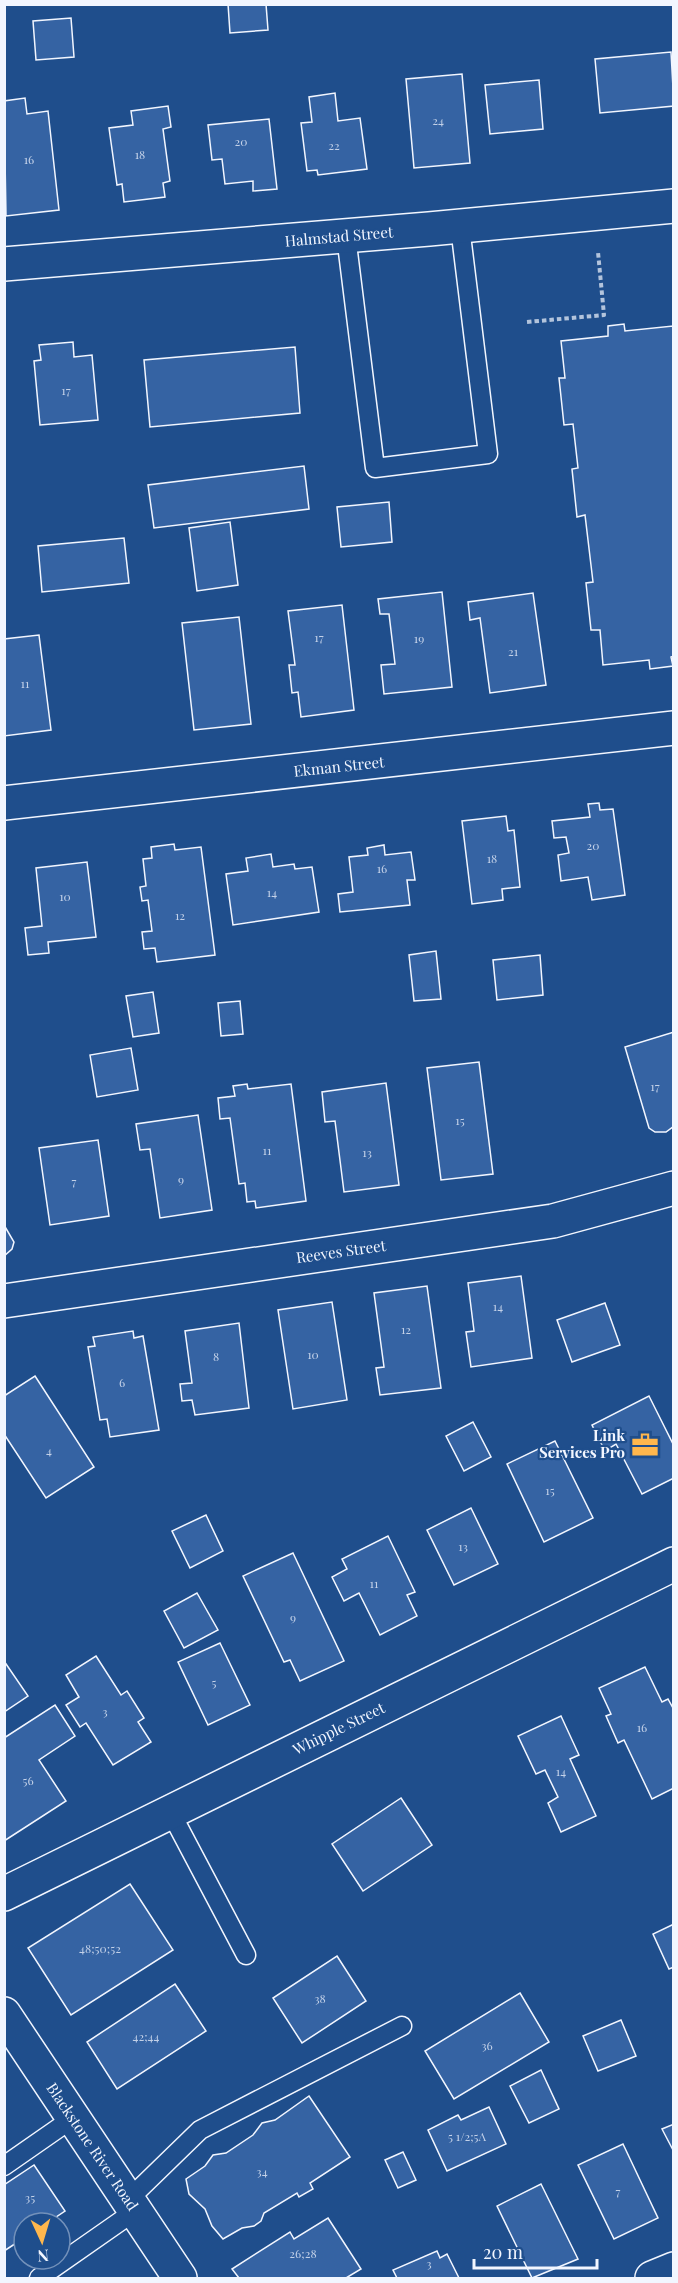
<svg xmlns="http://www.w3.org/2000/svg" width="678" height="2283" font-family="'Playfair Display',serif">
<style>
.building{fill:#3563a3;stroke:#f2f6ff;stroke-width:1.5}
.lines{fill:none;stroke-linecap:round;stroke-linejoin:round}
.service-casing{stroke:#f2f6ff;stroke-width:21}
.minor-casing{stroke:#f2f6ff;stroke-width:36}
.secondary-casing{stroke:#f2f6ff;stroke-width:36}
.path{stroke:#b3c4dc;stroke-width:4;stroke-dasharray:4.5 3;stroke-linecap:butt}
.service{stroke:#1f4e8c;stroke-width:18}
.minor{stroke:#1f4e8c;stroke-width:33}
.secondary{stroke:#1f4e8c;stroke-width:33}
.labels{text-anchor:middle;stroke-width:4.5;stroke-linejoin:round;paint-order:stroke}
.number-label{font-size:12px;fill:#c3d1e8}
.street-label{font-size:15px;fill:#f2f6ff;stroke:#1f4e8c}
.poi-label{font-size:15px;font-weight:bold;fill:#f2f6ff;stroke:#1f4e8c;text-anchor:end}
</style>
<rect width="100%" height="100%" fill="#1f4e8c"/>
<g class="building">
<path d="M228 4H266L268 30 230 33Z"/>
<path d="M71 18 74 57 36 60 33 21Z"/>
<path d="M671 52 674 106 600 113 595 59Z"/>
<path d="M462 74 470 163 414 168 406 79Z"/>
<path d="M539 80 543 129 490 134 485 85Z"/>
<path d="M335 93 338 121 360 118 367 169 318 175 317 170 307 171 301 123 312 122 309 97Z"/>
<path d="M25 98 27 114 48 111 59 210 6 216 4 101Z"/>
<path d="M168 106 171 127 163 129 170 181 163 183 165 197 124 202 122 184 117 185 109 128 133 125 131 111Z"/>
<path d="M269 119 277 189 253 191V181L225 184 222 159 212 160 208 125Z"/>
<path d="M624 324 625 331 673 326 674 330V656L671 657 673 666 650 669 649 660 603 665 600 630H591L586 583 593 582 585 515 577 517 572 469 578 468 573 424 564 425 559 378H565L561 341 608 336V326Z"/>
<path d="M73 342 74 357 92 355 98 420 40 425 34 361 41 360 39 345Z"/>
<path d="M295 347 300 413 150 427 144 360Z"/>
<path d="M304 466 309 509 154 528 148 485Z"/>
<path d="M389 502 392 542 341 547 337 507Z"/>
<path d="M230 522 238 585 197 591 189 528Z"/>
<path d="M124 538 129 583 42 592 38 546Z"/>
<path d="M442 592 452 687 384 694 381 665 395 664 389 614H380L378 599Z"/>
<path d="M533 593 546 685 490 693 480 618 470 620 468 602Z"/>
<path d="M342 605 354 710 301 717 298 692 292 693 289 665H295L288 611Z"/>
<path d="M239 617 251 724 194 730 182 623Z"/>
<path d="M39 635 51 730 4 736V639Z"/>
<path d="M599 803 600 810 613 809 625 895 592 900 588 877 561 881 558 855 569 853 566 837 554 838 552 821 590 817 588 804Z"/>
<path d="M506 816 508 831 514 830 520 887 502 889 503 900 472 904 462 821Z"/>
<path d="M174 844 175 850 201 847 215 955 157 962 155 948 144 949 142 932 152 931 148 900 142 901 140 887 146 886 143 859 152 858 151 847Z"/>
<path d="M384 845 385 855 411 852 415 880H407L410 905 340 912 338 894 353 892 349 857 368 855 367 848Z"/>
<path d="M271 854 273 867 294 864 295 869 312 867 319 912 233 925 226 874 248 871 246 858Z"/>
<path d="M87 862 96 937 48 942 49 953 28 955 25 928 42 926 36 868Z"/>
<path d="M436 951 441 999 414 1001 409 955Z"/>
<path d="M540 955 543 995 497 1000 493 960Z"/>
<path d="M153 992 159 1033 133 1037 126 996Z"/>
<path d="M240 1001 243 1034 221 1036 218 1003Z"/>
<path d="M674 1032V1126L666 1132H655L649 1128 625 1047Z"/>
<path d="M131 1048 138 1090 97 1097 90 1055Z"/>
<path d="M479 1062 493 1174 441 1180 427 1068Z"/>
<path d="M386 1083 399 1185 344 1192 335 1121 325 1122 322 1092Z"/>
<path d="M247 1084 248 1089 291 1084 306 1201 256 1208 255 1201 247 1202 245 1183 239 1184 230 1118 220 1119 218 1098 235 1096 233 1086Z"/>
<path d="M198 1115 212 1210 160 1218 150 1149 140 1150 136 1124Z"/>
<path d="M98 1140 109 1216 50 1225 39 1148Z"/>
<path d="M4 1225 14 1242 12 1249 4 1256Z"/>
<path d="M521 1276 532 1358 471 1367 466 1332 474 1331 468 1283Z"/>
<path d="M427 1286 441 1388 380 1395 376 1368 384 1367 374 1293Z"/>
<path d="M332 1302 347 1400 293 1409 278 1310Z"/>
<path d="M605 1303 620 1345 572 1362 557 1320Z"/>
<path d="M239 1323 249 1408 195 1415 192 1400 182 1401 180 1384 192 1383 185 1331Z"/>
<path d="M133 1331 134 1338 143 1336 159 1430 110 1437 107 1419 100 1420 88 1347 95 1346 93 1337Z"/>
<path d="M35 1376 94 1467 46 1498 4 1434V1396Z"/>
<path d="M649 1396 674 1446V1478L642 1494 616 1444 605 1451 592 1425Z"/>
<path d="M473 1422 491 1457 464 1471 446 1436Z"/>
<path d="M555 1441 593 1518 544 1542 507 1464Z"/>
<path d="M471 1508 498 1564 454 1585 427 1530Z"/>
<path d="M206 1515 223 1551 190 1568 172 1531Z"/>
<path d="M388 1536 415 1592 407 1595 417 1616 380 1635 359 1593 344 1601 332 1577 347 1569 342 1559Z"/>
<path d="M293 1553 344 1661 300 1681 290 1660 284 1662 243 1576Z"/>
<path d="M197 1593 218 1630 184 1648 164 1611Z"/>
<path d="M220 1643 250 1705 208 1725 178 1662Z"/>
<path d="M96 1656 121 1695 127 1691 144 1718 138 1722 151 1742 113 1765 86 1723 80 1727 66 1705 79 1697 66 1675Z"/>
<path d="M4 1661 28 1696 4 1712Z"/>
<path d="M645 1667 662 1702 668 1699 674 1710V1788L652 1799 624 1740 618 1743 606 1716 611 1714 599 1688Z"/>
<path d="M55 1705 75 1736 39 1760 66 1801 4 1841V1738Z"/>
<path d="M561 1716 579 1755 570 1759 596 1816 561 1832 548 1803 558 1797 545 1770 536 1774 518 1736Z"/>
<path d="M401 1798 432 1845 363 1891 332 1844Z"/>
<path d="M130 1884 173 1950 71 2015 28 1948Z"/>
<path d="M674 1924V1967L669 1969 653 1934Z"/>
<path d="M337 1956 366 2001 302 2043 273 1998Z"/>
<path d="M175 1984 206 2031 117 2089 87 2042Z"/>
<path d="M520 1993 549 2042 454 2099 425 2051Z"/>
<path d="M621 2020 636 2056 598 2071 583 2036Z"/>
<path d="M541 2070 559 2109 529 2123 510 2086Z"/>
<path d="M309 2096 350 2157 310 2183 313 2189 299 2197 297 2193 264 2213 261 2221 254 2226 242 2228 223 2239 212 2226 205 2209 189 2194 186 2179 205 2166 213 2155 226 2153 253 2135 262 2123 275 2120Z"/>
<path d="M489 2107 506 2144 447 2171 428 2130 458 2115 461 2120Z"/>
<path d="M674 2124V2152L662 2129Z"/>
<path d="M623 2144 658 2218 614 2239 578 2165Z"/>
<path d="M403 2152 416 2180 398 2188 385 2160Z"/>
<path d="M34 2165 65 2211 47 2223H24V2238L4 2251V2185Z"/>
<path d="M541 2184 578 2259 532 2278 497 2206Z"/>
<path d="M328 2218 361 2269 346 2278H239L232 2269 290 2232 294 2239Z"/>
<path d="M437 2251 440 2258 447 2254 459 2278H397L393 2270Z"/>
</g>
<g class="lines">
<defs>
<g id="service">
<path d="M346 236 375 468 488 454 460 227"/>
<path d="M171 1813 246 1955"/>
<path d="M4 2166 73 2118"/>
<path d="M128 2200 200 2130 402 2026"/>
<path d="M39 2278 135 2211"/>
</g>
<g id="minor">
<path d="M4 264 429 229 674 206"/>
<path d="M4 803 674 728"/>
<path d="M4 1301 553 1221 674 1188"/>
<path d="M4 1894 674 1564"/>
<path d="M652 2278 674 2269"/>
</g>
<path id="secondary" d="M4 2014 180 2278"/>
</defs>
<use href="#service" class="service-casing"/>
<use href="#minor" class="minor-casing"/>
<use href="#secondary" class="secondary-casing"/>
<path class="path" d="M527 322 604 315 598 252"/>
<use href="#service" class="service"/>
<use href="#minor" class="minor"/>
<use href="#secondary" class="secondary"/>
</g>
<defs>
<symbol id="office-bare" viewBox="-9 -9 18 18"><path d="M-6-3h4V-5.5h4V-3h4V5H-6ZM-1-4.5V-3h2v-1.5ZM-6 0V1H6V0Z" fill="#ffb74d" stroke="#1f4e8c" stroke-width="2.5" paint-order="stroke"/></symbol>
</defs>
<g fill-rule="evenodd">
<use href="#office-bare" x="626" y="1426" width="38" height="38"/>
</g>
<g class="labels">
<g class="number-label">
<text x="438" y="125">24</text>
<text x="241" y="146">20</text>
<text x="334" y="150">22</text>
<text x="140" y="159">18</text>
<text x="29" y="164">16</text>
<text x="66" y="395">17</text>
<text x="319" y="642">17</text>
<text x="419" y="643">19</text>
<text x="513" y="656">21</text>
<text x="25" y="688">11</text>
<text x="593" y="850">20</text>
<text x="492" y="863">18</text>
<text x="382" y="873">16</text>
<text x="272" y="897">14</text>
<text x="65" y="901">10</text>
<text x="180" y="920">12</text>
<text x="655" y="1091">17</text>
<text x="460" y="1125">15</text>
<text x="267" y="1155">11</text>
<text x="367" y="1157">13</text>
<text x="181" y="1184">9</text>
<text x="74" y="1186">7</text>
<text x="498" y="1311">14</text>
<text x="406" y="1334">12</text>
<text x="313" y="1359">10</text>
<text x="216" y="1361">8</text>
<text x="122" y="1387">6</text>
<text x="49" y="1455">4</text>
<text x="550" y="1495">15</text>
<text x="463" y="1551">13</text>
<text x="374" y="1588">11</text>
<text x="293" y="1622">9</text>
<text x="214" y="1687">5</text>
<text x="105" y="1716">3</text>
<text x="642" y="1732">16</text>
<text x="561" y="1776">14</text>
<text x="28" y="1785">56</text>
<text x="100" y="1953">48;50;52</text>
<text x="320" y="2003">38</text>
<text x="146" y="2041">42;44</text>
<text x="487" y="2050">36</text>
<text x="467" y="2141">5 1/2;5A</text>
<text x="262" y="2176">34</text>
<text x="618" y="2196">7</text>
<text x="30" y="2202">35</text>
<text x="303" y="2258">26;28</text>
<text x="429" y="2268">3</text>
</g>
<g class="street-label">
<text transform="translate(339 237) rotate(-5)" y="5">Halmstad Street</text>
<text transform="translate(339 767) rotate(-6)" y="5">Ekman Street</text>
<text transform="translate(341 1252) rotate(-8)" y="5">Reeves Street</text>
<text transform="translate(339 1729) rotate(-26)" y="5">Whipple Street</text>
<text transform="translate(92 2147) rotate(56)" y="5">Blackstone River Road</text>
</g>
<g class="poi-label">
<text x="625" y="1441">Link<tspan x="625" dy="17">Services Pro</tspan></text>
</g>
</g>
<rect width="678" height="2283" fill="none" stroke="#f2f6ff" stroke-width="12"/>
<g transform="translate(42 2241) rotate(176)"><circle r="28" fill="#1f4e8c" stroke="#7391ba" stroke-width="1.5"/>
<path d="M0-4.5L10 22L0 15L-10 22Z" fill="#ffb74d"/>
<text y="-9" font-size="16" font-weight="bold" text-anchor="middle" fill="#f2f6ff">N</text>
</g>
<path d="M474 2259v9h123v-9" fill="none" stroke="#f2f6ff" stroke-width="3"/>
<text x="483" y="2259" font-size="18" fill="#f2f6ff" stroke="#1f4e8c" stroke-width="4.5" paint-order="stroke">20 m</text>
</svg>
